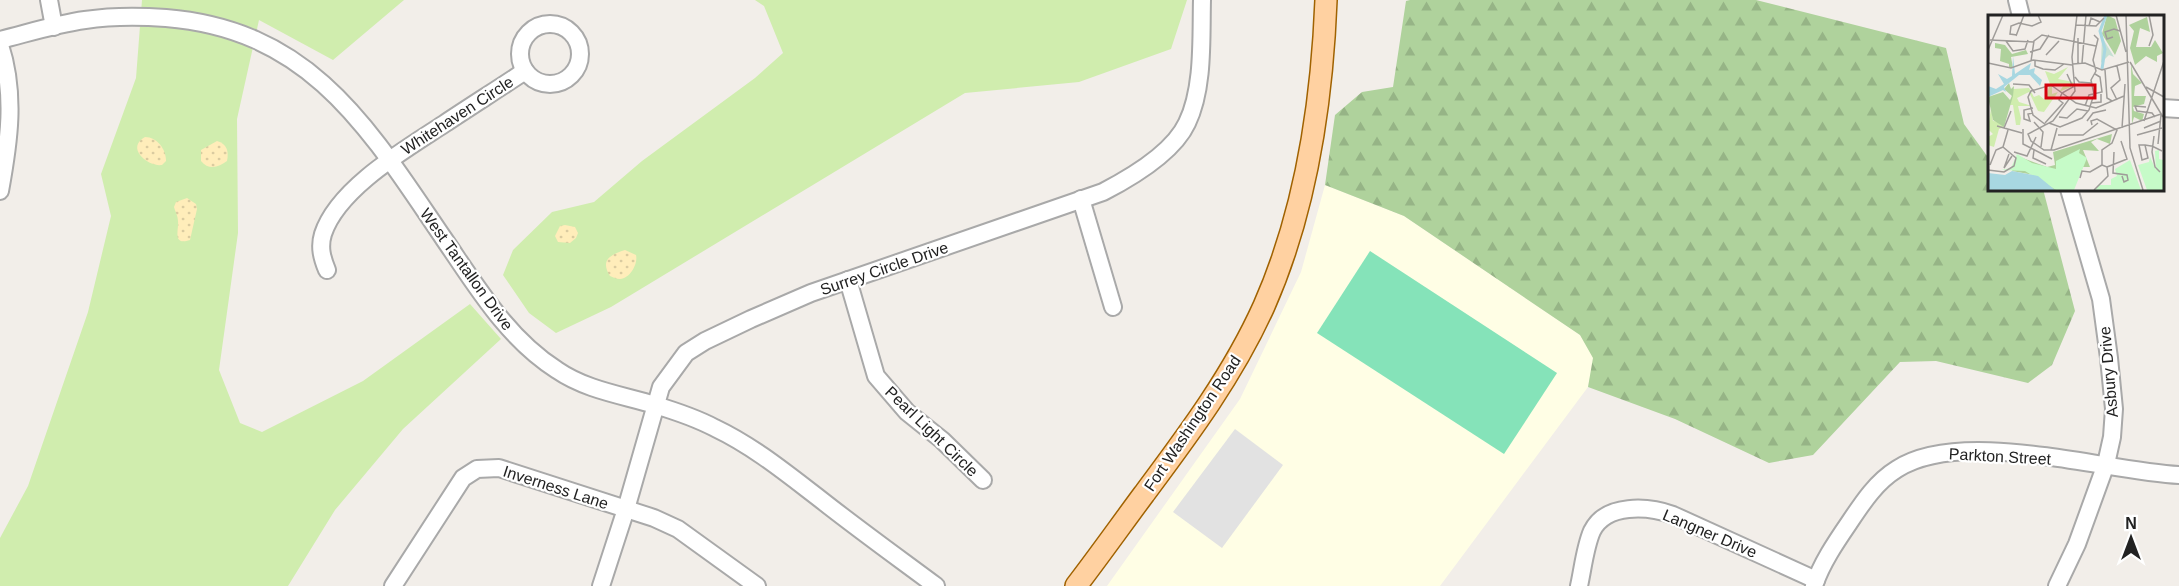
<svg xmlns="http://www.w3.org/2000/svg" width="2179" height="586" font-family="Arial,sans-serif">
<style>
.education{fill:#fffee5}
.grass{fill:#d0edae}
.forest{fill:url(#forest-firs)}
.sand{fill:url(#sand-dots)}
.pitch{fill:#85e3b9}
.parking{fill:#e2e2e2}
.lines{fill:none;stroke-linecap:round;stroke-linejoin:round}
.minor-casing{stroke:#a9a9a9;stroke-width:20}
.major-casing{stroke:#a06200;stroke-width:24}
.minor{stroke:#fff;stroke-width:16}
.major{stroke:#ffd1a1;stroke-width:21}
.labels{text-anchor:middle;stroke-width:4.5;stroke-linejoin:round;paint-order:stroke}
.street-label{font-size:16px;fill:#222;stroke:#fff}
.inset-river{fill:none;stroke:#a8d7e1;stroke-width:3}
.inset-road{fill:none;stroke:#9f9c99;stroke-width:1.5}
.view{fill:#d4000c;fill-opacity:0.15;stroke:#d4000c;stroke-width:3}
.inset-edge{fill:none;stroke:#222;stroke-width:3}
</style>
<defs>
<pattern id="forest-firs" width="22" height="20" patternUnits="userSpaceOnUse" patternTransform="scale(1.5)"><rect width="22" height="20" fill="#afd29c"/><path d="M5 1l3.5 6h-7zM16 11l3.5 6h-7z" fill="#96b486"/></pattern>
<pattern id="sand-dots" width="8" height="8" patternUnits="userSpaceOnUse" patternTransform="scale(1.5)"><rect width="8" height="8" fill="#ffedba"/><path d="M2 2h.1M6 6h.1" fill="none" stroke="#dacba0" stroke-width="1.8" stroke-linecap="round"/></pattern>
</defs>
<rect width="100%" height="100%" fill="#f2eee9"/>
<path class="education" d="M1325 185 1404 216 1580 335 1594 358 1588 387 1440 586H1107L1240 399 1301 272Z"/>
<g class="grass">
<path d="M142 0H404L333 60 259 20 237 119 238 233 219 370 240 423 262 432 363 381 470 304 501 339 403 429 335 510 288 586H0V538L28 486 88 312 111 216 101 174 136 78Z"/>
<path d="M755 0H1187L1171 49 1079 82 965 93 611 307 556 333 529 313 503 275 513 250 552 212 594 202 642 161 755 78 783 53 764 6Z"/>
</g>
<path class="forest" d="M1410 0H1756L1946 48 1964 124 1990 160V189H2043L2075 311 2052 365 2028 383 1936 361 1900 362 1813 455 1769 463 1675 419 1588 387 1593 358 1580 335 1404 216 1325 185 1335 115 1362 92 1393 87 1406 1Z"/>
<g class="sand">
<path d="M145 137C157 137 166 149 166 161L162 165C148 167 125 148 145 137Z"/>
<path d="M217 141C227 144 229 151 227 161 219 167 209 171 201 161V150Z"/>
<path d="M187 198 196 204 197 209 190 240C172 246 179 230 178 221 178 216 175 211 174 207L176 202Z"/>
<path d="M565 225 575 227 578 233 576 238 570 243 558 242 555 236 560 226Z"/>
<path d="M625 250 636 255C638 263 631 278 620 279 616 279 613 277 610 276 600 260 610 255 625 250Z"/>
</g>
<path class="pitch" d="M1370 251 1557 373 1504 454 1317 333Z"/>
<path class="parking" d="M1235 429 1283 465 1222 548 1173 512Z"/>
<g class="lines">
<defs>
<g id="minor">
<path d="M49 0 54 27"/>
<path d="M2017 0 2021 16"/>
<circle cx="550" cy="54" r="30"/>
<path d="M0 40C28 33 56 24 85 20 111 16 139 16 166 18 312 30 369 129 444 239 477 287 507 338 557 370 586 390 622 395 655 405 675 411 696 418 715 428 753 446 786 473 820 499 858 529 897 557 936 586"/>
<path d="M0 45C16 94 9 142 0 191"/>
<path d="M2162 108 2179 109"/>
<path d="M1081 199 1113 307"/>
<path d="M327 270C322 258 319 247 323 234 338 188 406 149 444 124 471 106 498 89 525 71"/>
<path d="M848 280 876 376 907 412 942 440 983 480"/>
<path d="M393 586 463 478 477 469 499 468 654 518 678 529 757 586"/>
<path d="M601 586 626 509 661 387 686 353 705 341 751 319 811 293 1103 192C1132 177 1173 153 1187 123 1204 88 1201 38 1202 0"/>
<path d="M1579 586C1583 568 1585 547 1592 531 1606 503 1648 506 1673 515L1816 580"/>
<path d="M1814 586C1821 564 1836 542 1849 523 1863 502 1876 482 1897 469 1962 427 2104 471 2179 475"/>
<path d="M2057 586 2077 544 2106 464 2112 437 2114 409 2109 358 2101 299 2069 189"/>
</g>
<path id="major" d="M1076 586C1099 556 1121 525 1144 494 1188 435 1233 375 1264 306 1306 211 1322 104 1326 0"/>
</defs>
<use href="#minor" class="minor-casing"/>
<use href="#major" class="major-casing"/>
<use href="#minor" class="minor"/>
<use href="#major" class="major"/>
</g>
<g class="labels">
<g class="street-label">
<text transform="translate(457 115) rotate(-33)" y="6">Whitehaven Circle</text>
<text transform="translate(884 268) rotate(-19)" y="6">Surrey Circle Drive</text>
<text transform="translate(467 269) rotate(54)" y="6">West Tantallon Drive</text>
<text transform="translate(2108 372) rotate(-95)" y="6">Asbury Drive</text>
<text transform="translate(1192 423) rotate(-56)" y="6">Fort Washington Road</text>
<text transform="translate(932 431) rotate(44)" y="6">Pearl Light Circle</text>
<text transform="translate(2000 456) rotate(3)" y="6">Parkton Street</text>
<text transform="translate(556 487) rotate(18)" y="6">Inverness Lane</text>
<text transform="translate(1710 533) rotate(23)" y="6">Langner Drive</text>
</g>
</g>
<g transform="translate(1988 15)">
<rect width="176" height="176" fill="#f2eee9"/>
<path d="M80 52 70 64 85 67V71L71 77 76 70H64V79L70 77 56 97 50 96 41 77 29 83 31 87 44 91H30L33 103 32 110H28L25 90H22L25 74 41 73 46 82 51 80 57 85 62 69 57 56 66 59ZM3 93 5 106 14 107 16 112 11 114 6 132 0 130V122L5 119 0 114Z" fill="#d0edae"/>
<path d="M119 0 127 4 133 26 127 40 114 19ZM159 2 162 17 152 13 148 32H163L167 25 175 38 169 41V47L158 41 147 50 142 33 146 16 141 10ZM7 28 17 30 24 39 38 35 40 39 23 42 25 53H21V49L12 46 13 34 7 33ZM143 48 145 59 154 68 147 71 146 81H158L156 89 145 92 146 96 156 99 154 106 146 102 144 109ZM21 68 23 74 26 71 25 81 16 112 5 105 0 82 15 77 22 85 24 81 16 74ZM124 119 122 129 109 124 103 127 111 136 95 135 102 152H95L84 175H67L46 160 24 156 32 142 59 152 67 150 65 137Z" fill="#afd29c"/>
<path d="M114 22 126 42 121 40 113 48Z" fill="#c5e1d2"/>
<path d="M92 134 91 138 99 143 86 175H68L37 156 13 155 23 153 29 139 44 148 68 154V146ZM171 135V144L175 145V175H159L150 150 161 147 162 142 168 155 167 136ZM142 145 153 175H107L111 170H123V164L129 161 127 154Z" fill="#c6fbc8"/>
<path d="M25 41 27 59 43 48 41 55 47 53 46 58 54 65 52 71 42 60H31L16 72 18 77 15 75 0 82V71L8 74 16 69 10 59 19 64 24 61ZM24 156 50 161 67 175H0V158L17 160Z" fill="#a8d7e1"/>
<path class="inset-river" d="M114 54 117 34 112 16 118 0"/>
<path class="inset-road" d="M89 0 84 42 87 76 65 106 40 119 43 126 56 135H66L173 99M128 0 138 37M138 0 142 133 155 175M161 0 165 20 161 31M88 10 108 11 116 3M101 11 103 3 112 7M29 20 22 19 23 11 31 8 44 11 53 7 50 0M28 21 36 0M125 22 119 24 117 17 126 14 132 16M90 23V49M2 25 46 27M18 26 25 36 37 34 40 25M0 35 15 0M42 37 52 34 61 20M58 40 71 26M43 46 46 26 54 20 108 31M47 46V51L55 54 67 55 76 49M142 47 175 102M0 48 23 53 45 45 84 50M94 48 98 0M85 49 97 48 114 55 141 47M129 51 132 65 123 73 129 85M117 55 119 83 124 86M87 62 91 67 103 68M25 69 41 70 47 78M158 72 176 82M103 88 113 87V79M97 91 101 80 114 77 112 62 107 59M158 92 147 91 149 96 164 98 167 102M45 98 40 99 42 106 36 104V95L45 93M71 102 79 103 89 94 100 96M99 106 105 98 118 95M156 106 176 46M46 107 55 117 53 132M57 108 75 88 71 85 74 78 85 72 79 59M61 108 72 112 94 103 101 95 106 79 103 65 108 56 105 45 110 24 106 20M58 110 45 100 40 82 43 76 63 70 88 88 108 93 136 81M104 110 103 106 109 104 129 115 124 128 114 135V150L119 152 120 161 106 175M9 111 34 118M16 113 23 96M134 113 137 69M156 113 173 106M35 114V129L64 144M70 120H95L110 108M149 120 174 113M166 121 164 137 167 152 172 157M170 129 173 100M157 130 160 143 154 145 151 130H157L163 131H164L174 136M46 135 45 143 58 149M63 135 69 113M26 137 39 141 48 122M126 137 125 158 139 160 140 165 136 167 134 161M21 139 16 153 24 141M2 150 8 135 15 132M119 152 139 144 133 126M0 155 16 157 26 151 28 143 15 132 20 115M92 163 94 156 102 157 114 150"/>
<path class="view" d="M58 70H107V83H58Z"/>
<rect width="176" height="176" class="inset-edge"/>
</g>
<g transform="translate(2131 538)" stroke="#ffffff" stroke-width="4.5" paint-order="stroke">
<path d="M0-4.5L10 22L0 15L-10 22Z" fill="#222222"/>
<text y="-9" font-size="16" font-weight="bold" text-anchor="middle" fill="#222222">N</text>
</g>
</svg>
